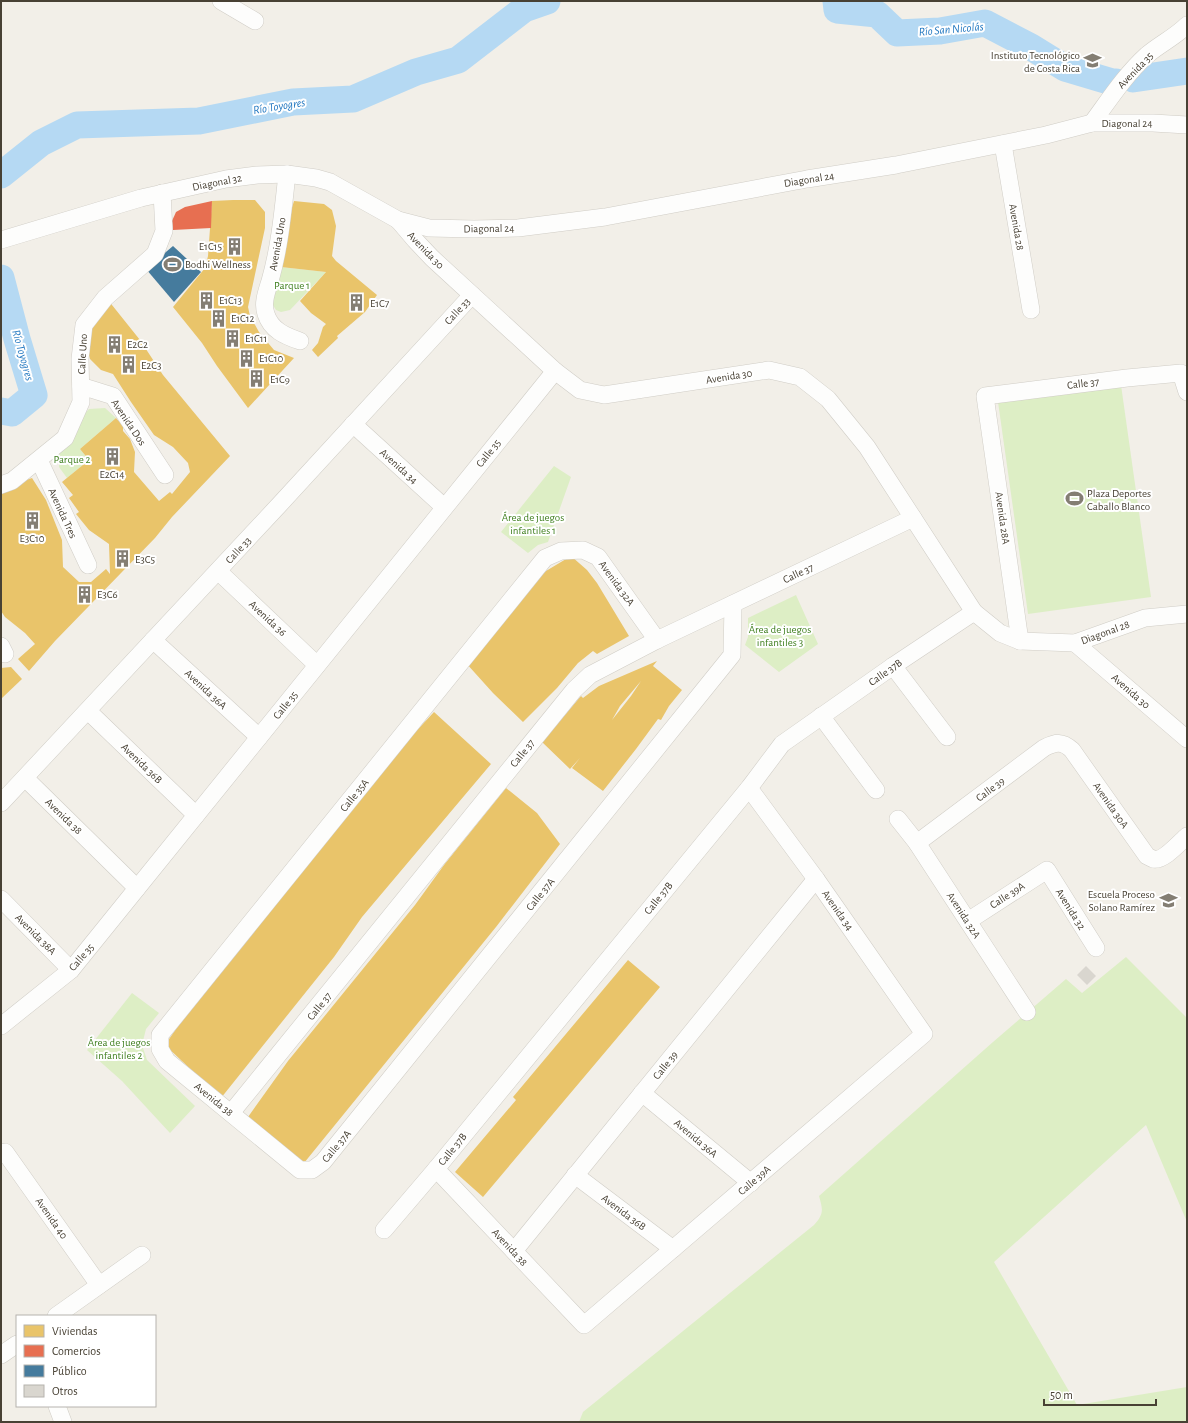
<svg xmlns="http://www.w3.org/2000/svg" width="1188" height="1423" font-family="'Alegreya Sans',sans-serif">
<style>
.green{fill:#ddeec5}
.homes{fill:#e9c46a;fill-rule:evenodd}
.shops{fill:#e76f51}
.public{fill:#457b9d}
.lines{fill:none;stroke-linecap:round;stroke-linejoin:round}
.river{stroke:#b5d9f3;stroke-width:27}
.building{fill:#d9d6cf}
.minor-casing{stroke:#d0cdc6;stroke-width:18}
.minor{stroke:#fdfdfc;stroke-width:17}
.labels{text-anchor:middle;stroke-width:4;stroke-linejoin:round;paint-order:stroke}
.poi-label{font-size:11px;fill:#484134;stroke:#fff;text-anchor:start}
.street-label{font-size:11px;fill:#484134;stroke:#fff}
.park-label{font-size:11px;fill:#418021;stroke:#fff}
.water-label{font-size:12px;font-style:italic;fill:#2177c0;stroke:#fff}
</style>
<rect width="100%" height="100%" fill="#f2efe8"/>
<g class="green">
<path d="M281 267 326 272 290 310 281 312 276 310 271 302Z"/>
<path d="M1121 385 1151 597 1028 614 998 402Z"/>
<path d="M105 408 116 418 80 449 89 460 67 478 59 467V453L79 419 89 409Z"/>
<path d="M554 466 571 477 548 542 538 545 528 553 501 532Z"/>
<path d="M796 595 818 644 779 672 745 645 748 637V618Z"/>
<path d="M1126 957 1187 1018V1222L1146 1125 994 1262 1077 1405 1187 1387V1422H579L583 1412 814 1225C824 1214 823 1210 819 1196L993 1042 1066 979 1082 993Z"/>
<path d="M132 993 159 1013 146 1029 142 1045 147 1060 195 1106 170 1133 122 1081 87 1050Z"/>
</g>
<g class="homes">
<path d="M233 200H255L265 212V228L248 307 250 316 259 332 274 350 294 358 248 408 217 366 202 343 173 307 205 268 208 256 212 201Z"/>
<path d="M294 201 324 204 332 210 336 226 332 256 336 261 377 295 365 312 337 336 338 338 318 357 312 350 318 343 323 327 326 324 311 313 300 301 326 272 281 267 290 214Z"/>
<path d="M108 300 140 340 163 375 230 456 172 517 155 538 55 641 29 671 18 659 35 644 25 633 5 617 1 611V489L32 478 46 500 62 540 63 567 79 582H91L106 569 110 574 109 544 89 530 76 514 79 512 69 498 73 495 62 482 89 460 80 449 116 418 123 426V431L130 439 135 452 134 472 159 501 170 492 172 494 190 472 188 463 173 447 154 435 131 402 113 374 101 370 90 359 87 348 93 315Z"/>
<path d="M571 556 587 570 597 583 629 636 597 654 593 651 578 663 557 688 523 722 493 693 466 663 541 574Z"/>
<path d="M657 661 653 666 682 690 669 706 661 720 658 719 636 749 603 791 572 768 580 758 570 769 542 742 581 696 583 698 599 686ZM641 681 631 696 612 720 620 706Z"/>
<path d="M11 667 22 679 1 699V668Z"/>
<path d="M434 712 491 764 362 917 334 957 221 1098 165 1045 176 1029 408 740Z"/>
<path d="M506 788 537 813 560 844 496 927 304 1163 248 1117 288 1061 415 905 444 865Z"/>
<path d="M628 960 660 987 483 1197 455 1172 516 1100 513 1097Z"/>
</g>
<path class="shops" d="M212 201 211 228 173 230 172 221 176 212 185 207Z"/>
<path class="public" d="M173 246 201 272 174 302 146 269Z"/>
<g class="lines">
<g class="river">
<path d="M836 1 837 10 877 14 897 33 940 31 985 23 1031 47 1065 68 1112 82H1116"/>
<path d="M1133 79 1187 71"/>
<path d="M1 175 41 143 77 125 199 121 293 102 353 99 416 72 458 60 524 9 547 1"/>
<path d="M1 278 17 339 34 395 12 413 1 411"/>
</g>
</g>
<path class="building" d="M1086 966 1096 976 1087 985 1077 975Z"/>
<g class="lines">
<defs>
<g id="minor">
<path d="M221 1 255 21"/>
<path d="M1092 123C1109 100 1125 75 1147 55 1160 44 1175 37 1187 25"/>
<path d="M1003 144 1031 310"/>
<path d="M287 174C283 210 280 246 270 281 267 291 262 303 266 314 271 330 285 336 300 341"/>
<path d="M398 220 415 240 432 258 555 371 580 390 604 395 769 370 800 377 828 399 867 447 974 612 1000 633 1020 641 1075 643 1145 618 1187 614"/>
<path d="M1 240 141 198 226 179 257 175 287 174 316 178 330 182 398 220 429 228 474 229 518 228 605 217 807 179 896 165 1046 135 1092 123H1153L1187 125"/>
<path d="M81 386 113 396 165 475"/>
<path d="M353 424 444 507"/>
<path d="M39 460 88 565"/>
<path d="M1 485 12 481 65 438 81 402 80 359 84 325 105 298 155 254 164 231 162 193"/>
<path d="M218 571 317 665"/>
<path d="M153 640 259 737"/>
<path d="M657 640 598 557 583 550 561 551 545 558 160 1035V1049L167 1061 300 1170H312L323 1162 732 655 733 604"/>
<path d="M1020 641 985 396 1127 378 1181 373 1187 392"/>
<path d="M1075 643 1187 739"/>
<path d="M1 646 5 654"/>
<path d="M893 666 947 737"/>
<path d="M88 711 196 815"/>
<path d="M821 716 876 790"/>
<path d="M25 778 137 888"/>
<path d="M1 803 280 504 472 295"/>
<path d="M898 819 917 843 1027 1012"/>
<path d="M917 843 1044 748C1056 742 1062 741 1072 750L1147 856C1149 857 1151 858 1153 859 1163 862 1180 842 1187 836"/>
<path d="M1 899 71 970"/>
<path d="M968 921 1047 870 1096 948"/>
<path d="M1 1026 71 970 555 371"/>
<path d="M642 1093 751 1183"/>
<path d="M231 1113 574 690 590 675 657 640 913 518"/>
<path d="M5 1152 99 1285"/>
<path d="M436 1169 584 1325 924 1034 816 879 749 788"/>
<path d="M575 1175 673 1249"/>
<path d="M384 1230 436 1169 749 788 782 744 893 666 974 612"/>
<path d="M514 1251 816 879"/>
<path d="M56 1316 142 1255"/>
<path d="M1 1355 17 1344"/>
<path d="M57 1406 63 1422"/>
</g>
</defs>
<use href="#minor" class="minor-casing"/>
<use href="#minor" class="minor"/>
</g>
<defs>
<symbol id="university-bare" viewBox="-9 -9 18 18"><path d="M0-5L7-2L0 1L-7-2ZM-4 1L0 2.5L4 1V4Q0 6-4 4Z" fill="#847e73" stroke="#fff" stroke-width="2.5" paint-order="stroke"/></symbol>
<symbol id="building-bare" viewBox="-9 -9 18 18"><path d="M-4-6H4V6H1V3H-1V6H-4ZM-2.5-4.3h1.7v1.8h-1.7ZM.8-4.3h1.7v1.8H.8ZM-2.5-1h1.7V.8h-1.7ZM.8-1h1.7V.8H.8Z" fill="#847e73" stroke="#fff" stroke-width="2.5" paint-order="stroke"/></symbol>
<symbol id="stadium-bare" viewBox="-9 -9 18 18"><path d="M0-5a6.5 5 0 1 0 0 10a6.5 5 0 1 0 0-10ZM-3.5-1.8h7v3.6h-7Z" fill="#847e73" stroke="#fff" stroke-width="2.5" paint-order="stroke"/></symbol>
<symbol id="school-bare" viewBox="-9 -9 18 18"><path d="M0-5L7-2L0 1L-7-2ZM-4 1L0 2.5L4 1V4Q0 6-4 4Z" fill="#847e73" stroke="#fff" stroke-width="2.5" paint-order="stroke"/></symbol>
</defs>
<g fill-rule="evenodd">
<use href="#university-bare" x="1080" y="48" width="25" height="25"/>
<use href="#building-bare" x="222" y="234" width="25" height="25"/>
<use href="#stadium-bare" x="160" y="252" width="25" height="25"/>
<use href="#building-bare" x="194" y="288" width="25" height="25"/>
<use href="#building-bare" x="344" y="290" width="25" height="25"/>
<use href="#building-bare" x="206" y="306" width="25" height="25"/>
<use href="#building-bare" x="220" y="326" width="25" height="25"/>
<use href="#building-bare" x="102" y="332" width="25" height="25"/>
<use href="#building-bare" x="234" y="346" width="25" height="25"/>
<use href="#building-bare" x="116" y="352" width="25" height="25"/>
<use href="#building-bare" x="244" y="366" width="25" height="25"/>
<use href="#building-bare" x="100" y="444" width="25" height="25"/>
<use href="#stadium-bare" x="1062" y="486" width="25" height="25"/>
<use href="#building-bare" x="20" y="508" width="25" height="25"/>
<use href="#building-bare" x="110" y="546" width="25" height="25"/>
<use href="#building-bare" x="72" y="582" width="25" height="25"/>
<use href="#school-bare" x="1156" y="888" width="25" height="25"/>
</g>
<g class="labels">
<g class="poi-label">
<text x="1080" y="59" text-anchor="end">Instituto Tecnológico<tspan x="1080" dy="13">de Costa Rica</tspan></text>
<text x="222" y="250" text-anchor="end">E1C15</text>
<text x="185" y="268">Bodhi Wellness</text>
<text x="219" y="304">E1C13</text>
<text x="370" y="307">E1C7</text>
<text x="231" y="322">E1C12</text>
<text x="245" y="342">E1C11</text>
<text x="127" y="348">E2C2</text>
<text x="259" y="362">E1C10</text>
<text x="141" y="369">E2C3</text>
<text x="270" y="383">E1C9</text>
<text x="112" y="478" text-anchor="middle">E2C14</text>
<text x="1087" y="497">Plaza Deportes<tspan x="1087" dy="13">Caballo Blanco</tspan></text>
<text x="32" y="542" text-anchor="middle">E3C10</text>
<text x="135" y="563">E3C5</text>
<text x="97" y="598">E3C6</text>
<text x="1155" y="898" text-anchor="end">Escuela Proceso<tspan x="1155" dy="13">Solano Ramírez</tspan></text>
</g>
<g class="street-label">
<text transform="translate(1135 70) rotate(-46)" y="4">Avenida 35</text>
<text x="1127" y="127">Diagonal 24</text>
<text transform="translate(809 179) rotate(-9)" y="4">Diagonal 24</text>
<text transform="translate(217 182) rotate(-11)" y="4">Diagonal 32</text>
<text transform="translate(1017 227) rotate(80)" y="4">Avenida 28</text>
<text transform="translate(489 228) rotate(-1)" y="4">Diagonal 24</text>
<text transform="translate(277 244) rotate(-80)" y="4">Avenida Uno</text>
<text transform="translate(426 250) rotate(46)" y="4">Avenida 30</text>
<text transform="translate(457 311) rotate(-47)" y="4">Calle 33</text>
<text transform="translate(82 354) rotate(-87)" y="4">Calle Uno</text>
<text transform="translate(729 376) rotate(-9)" y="4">Avenida 30</text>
<text transform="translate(1083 383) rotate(-7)" y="4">Calle 37</text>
<text transform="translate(129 422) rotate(56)" y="4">Avenida Dos</text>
<text transform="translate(488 453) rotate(-51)" y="4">Calle 35</text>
<text transform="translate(399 466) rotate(42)" y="4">Avenida 34</text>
<text transform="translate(63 513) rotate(65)" y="4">Avenida Tres</text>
<text transform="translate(1003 518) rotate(82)" y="4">Avenida 28A</text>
<text transform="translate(238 550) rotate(-47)" y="4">Calle 33</text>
<text transform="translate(798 573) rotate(-25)" y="4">Calle 37</text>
<text transform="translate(617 583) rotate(54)" y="4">Avenida 32A</text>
<text transform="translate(268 618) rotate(43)" y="4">Avenida 36</text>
<text transform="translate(1105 632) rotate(-20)" y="4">Diagonal 28</text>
<text transform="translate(885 672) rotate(-35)" y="4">Calle 37B</text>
<text transform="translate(206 689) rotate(43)" y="4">Avenida 36A</text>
<text transform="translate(1131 691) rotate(41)" y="4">Avenida 30</text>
<text transform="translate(285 705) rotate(-51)" y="4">Calle 35</text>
<text transform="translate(522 753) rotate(-51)" y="4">Calle 37</text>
<text transform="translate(142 763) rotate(44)" y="4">Avenida 36B</text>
<text transform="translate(990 789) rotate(-37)" y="4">Calle 39</text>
<text transform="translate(354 795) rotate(-51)" y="4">Calle 35A</text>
<text transform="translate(1111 805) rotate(55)" y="4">Avenida 30A</text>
<text transform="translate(64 816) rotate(44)" y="4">Avenida 38</text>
<text transform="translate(540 894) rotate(-51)" y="4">Calle 37A</text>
<text transform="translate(1007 895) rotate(-33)" y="4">Calle 39A</text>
<text transform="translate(658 898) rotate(-51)" y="4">Calle 37B</text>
<text transform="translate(1071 909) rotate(58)" y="4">Avenida 32</text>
<text transform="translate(838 910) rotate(55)" y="4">Avenida 34</text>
<text transform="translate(964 915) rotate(57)" y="4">Avenida 32A</text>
<text transform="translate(36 934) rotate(45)" y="4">Avenida 38A</text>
<text transform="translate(81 957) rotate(-49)" y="4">Calle 35</text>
<text transform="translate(319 1006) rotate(-51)" y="4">Calle 37</text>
<text transform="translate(665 1065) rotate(-51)" y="4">Calle 39</text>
<text transform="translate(214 1099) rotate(39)" y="4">Avenida 38</text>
<text transform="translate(696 1138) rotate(40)" y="4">Avenida 36A</text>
<text transform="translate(336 1146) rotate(-50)" y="4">Calle 37A</text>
<text transform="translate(452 1149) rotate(-51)" y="4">Calle 37B</text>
<text transform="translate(754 1180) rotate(-41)" y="4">Calle 39A</text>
<text transform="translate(624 1212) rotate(37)" y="4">Avenida 36B</text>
<text transform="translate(52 1218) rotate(55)" y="4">Avenida 40</text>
<text transform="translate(510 1247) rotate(47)" y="4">Avenida 38</text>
</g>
<g class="park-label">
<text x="292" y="289">Parque 1</text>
<text x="72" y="463">Parque 2</text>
<text x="533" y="521">Área de juegos<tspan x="533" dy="13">infantiles 1</tspan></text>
<text x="780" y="633">Área de juegos<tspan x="780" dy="13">infantiles 3</tspan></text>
<text x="119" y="1046">Área de juegos<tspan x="119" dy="13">infantiles 2</tspan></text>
</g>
<g class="water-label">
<text transform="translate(951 29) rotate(-5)" y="4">Río San Nicolás</text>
<text transform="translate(279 106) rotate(-9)" y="4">Río Toyogres</text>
<text transform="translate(23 355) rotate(74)" y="4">Río Toyogres</text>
</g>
</g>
<rect width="1188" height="1423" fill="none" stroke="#484134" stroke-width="4"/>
<rect x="16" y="1315" width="140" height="92" fill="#ffffff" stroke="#b6b3ae"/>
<rect x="24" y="1325" width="20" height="12" fill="#e9c46a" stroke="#b6b3ae"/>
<text x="52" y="1335" font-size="12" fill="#484134">Viviendas</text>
<rect x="24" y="1345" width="20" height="12" fill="#e76f51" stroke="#b6b3ae"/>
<text x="52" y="1355" font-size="12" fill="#484134">Comercios</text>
<rect x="24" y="1365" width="20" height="12" fill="#457b9d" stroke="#b6b3ae"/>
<text x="52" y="1375" font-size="12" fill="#484134">Público</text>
<rect x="24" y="1385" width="20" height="12" fill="#d9d6cf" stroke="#b6b3ae"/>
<text x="52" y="1395" font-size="12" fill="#484134">Otros</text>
<path d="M1044 1399v6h112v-6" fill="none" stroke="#484134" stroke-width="2"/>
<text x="1050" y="1399" font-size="12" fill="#484134" stroke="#ffffff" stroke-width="3" paint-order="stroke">50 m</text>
</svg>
